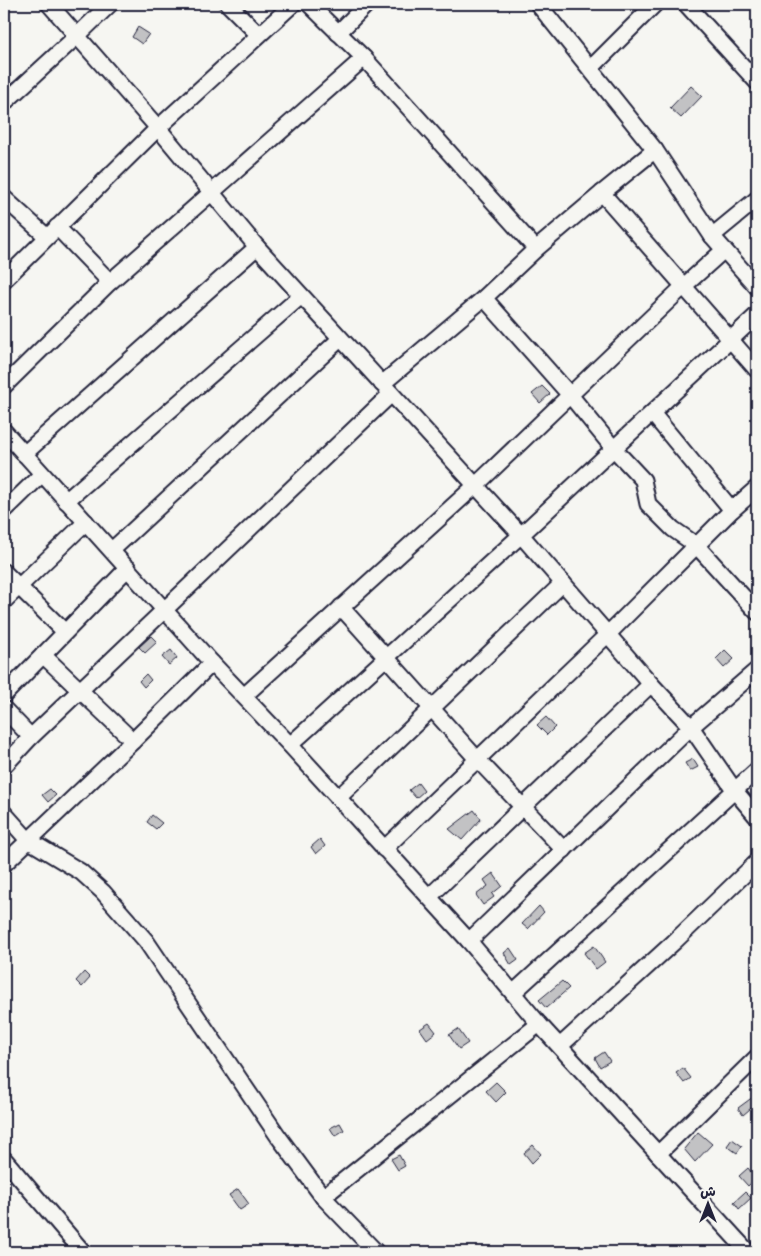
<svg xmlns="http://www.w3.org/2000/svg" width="761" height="1256" font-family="'Balsamiq Sans','Playpen Sans Arabic',sans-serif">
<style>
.building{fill:#c2c2c4;stroke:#22223b}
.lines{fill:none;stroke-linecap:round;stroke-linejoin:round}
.minor-casing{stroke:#22223b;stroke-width:19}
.minor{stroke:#f6f6f2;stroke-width:15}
</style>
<rect width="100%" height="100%" fill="#f6f6f2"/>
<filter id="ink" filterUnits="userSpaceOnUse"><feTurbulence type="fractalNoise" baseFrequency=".02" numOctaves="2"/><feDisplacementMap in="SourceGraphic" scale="10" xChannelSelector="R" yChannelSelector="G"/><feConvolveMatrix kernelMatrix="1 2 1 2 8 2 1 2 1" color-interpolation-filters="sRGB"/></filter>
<g filter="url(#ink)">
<g class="building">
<path d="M138 27 149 34 142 44 132 37Z"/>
<path d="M691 86 702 96 681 118 670 108Z"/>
<path d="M542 386 550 394 540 403 532 394Z"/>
<path d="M151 636 157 642 145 653 139 647Z"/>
<path d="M171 650 177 658 169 665 162 657Z"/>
<path d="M725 650 734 659 724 668 716 659Z"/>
<path d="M146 674 151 680 144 687 139 681Z"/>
<path d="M546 717 555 727 547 735 537 725Z"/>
<path d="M693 759 698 767 690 771 685 763Z"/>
<path d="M418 783 424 791 416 798 409 790Z"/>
<path d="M50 789 56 795 48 802 42 795Z"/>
<path d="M474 810 481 819 462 840 449 829Z"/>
<path d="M152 815 162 823 156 829 147 822Z"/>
<path d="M320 839 325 846 316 854 311 847Z"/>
<path d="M493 873 502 886 492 894 494 897 483 905 476 895 488 886 484 880Z"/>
<path d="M539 906 544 912 528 929 522 924Z"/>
<path d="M594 946 605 962 596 969 584 953Z"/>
<path d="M510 948 518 960 511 965 504 953Z"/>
<path d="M84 972 90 978 82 987 76 981Z"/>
<path d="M562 981 569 988 546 1008 539 1000Z"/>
<path d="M429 1023 436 1032 427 1039 420 1029Z"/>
<path d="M458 1029 468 1043 459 1049 449 1035Z"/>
<path d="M604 1052 610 1061 600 1067 595 1058Z"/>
<path d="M683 1068 691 1078 684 1083 676 1073Z"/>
<path d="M496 1082 506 1092 496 1102 486 1091Z"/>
<path d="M757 1094V1103L743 1115 738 1108Z"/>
<path d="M340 1123 344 1130 335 1136 330 1128Z"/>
<path d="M698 1132 712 1144 695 1162 684 1149Z"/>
<path d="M732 1139 742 1146 737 1153 727 1146Z"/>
<path d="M533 1145 541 1154 532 1163 524 1153Z"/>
<path d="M399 1155 405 1166 398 1170 391 1159Z"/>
<path d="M748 1168 756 1178 748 1186 739 1176Z"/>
<path d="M238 1189 249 1204 240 1210 229 1195Z"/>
<path d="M745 1192 751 1198 739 1209 734 1202Z"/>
</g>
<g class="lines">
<defs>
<g id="minor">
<path d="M49 4 158 128 257 247 521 535 651 684 691 727 735 791 757 817"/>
<path d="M228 4 259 35"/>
<path d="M309 4 364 58 536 249"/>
<path d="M538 4 655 150 712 236 757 287"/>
<path d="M686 4 757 82"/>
<path d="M338 33 367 4"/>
<path d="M591 68 655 4"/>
<path d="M4 103 77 36 110 4"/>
<path d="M602 193 757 370"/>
<path d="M4 198 47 237"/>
<path d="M57 227 110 282"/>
<path d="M712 236 757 199"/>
<path d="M4 280 158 128 293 4"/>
<path d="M484 298 570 395 614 449 643 480 648 504 673 529 696 545 757 612"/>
<path d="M382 384 484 298 536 249 602 193 655 150"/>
<path d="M4 386 110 282 364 58"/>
<path d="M652 413 732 510"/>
<path d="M4 431 212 663 290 745 469 941 539 1024 748 1252"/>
<path d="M24 454 257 247"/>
<path d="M66 501 301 296"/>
<path d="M4 511 42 474"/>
<path d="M112 550 340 339"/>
<path d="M4 572 65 632"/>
<path d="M4 601 86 522"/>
<path d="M341 607 477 759 564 850"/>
<path d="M43 655 133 741"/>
<path d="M4 695 128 568"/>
<path d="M244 696 475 486 684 286 724 250"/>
<path d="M4 709 31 737"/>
<path d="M290 745 521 535 757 315"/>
<path d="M4 766 31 737 391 394"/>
<path d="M338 798 563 583"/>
<path d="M4 813 28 840 81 872 103 892 146 941 278 1136 323 1197 376 1252"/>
<path d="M384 849 608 634 732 510 757 488"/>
<path d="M4 864 133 741 212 663"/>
<path d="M429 897 651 684"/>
<path d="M469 941 691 727 757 670"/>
<path d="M513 993 757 770"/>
<path d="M560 1046 674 942 757 862"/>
<path d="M658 1154 757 1057"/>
<path d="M4 1159 83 1252"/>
<path d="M323 1197 539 1024"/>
</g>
</defs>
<use href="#minor" class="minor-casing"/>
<use href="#minor" class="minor"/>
</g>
</g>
<rect width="761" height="1256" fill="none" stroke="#f6f6f2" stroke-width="20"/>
<rect x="10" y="10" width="741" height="1236" fill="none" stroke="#22223b" stroke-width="2" filter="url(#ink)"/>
<g transform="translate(708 1204)" stroke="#f6f6f2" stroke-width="4" paint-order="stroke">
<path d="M0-4L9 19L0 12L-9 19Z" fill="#22223b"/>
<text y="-8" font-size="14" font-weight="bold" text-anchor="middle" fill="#22223b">ش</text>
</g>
</svg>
